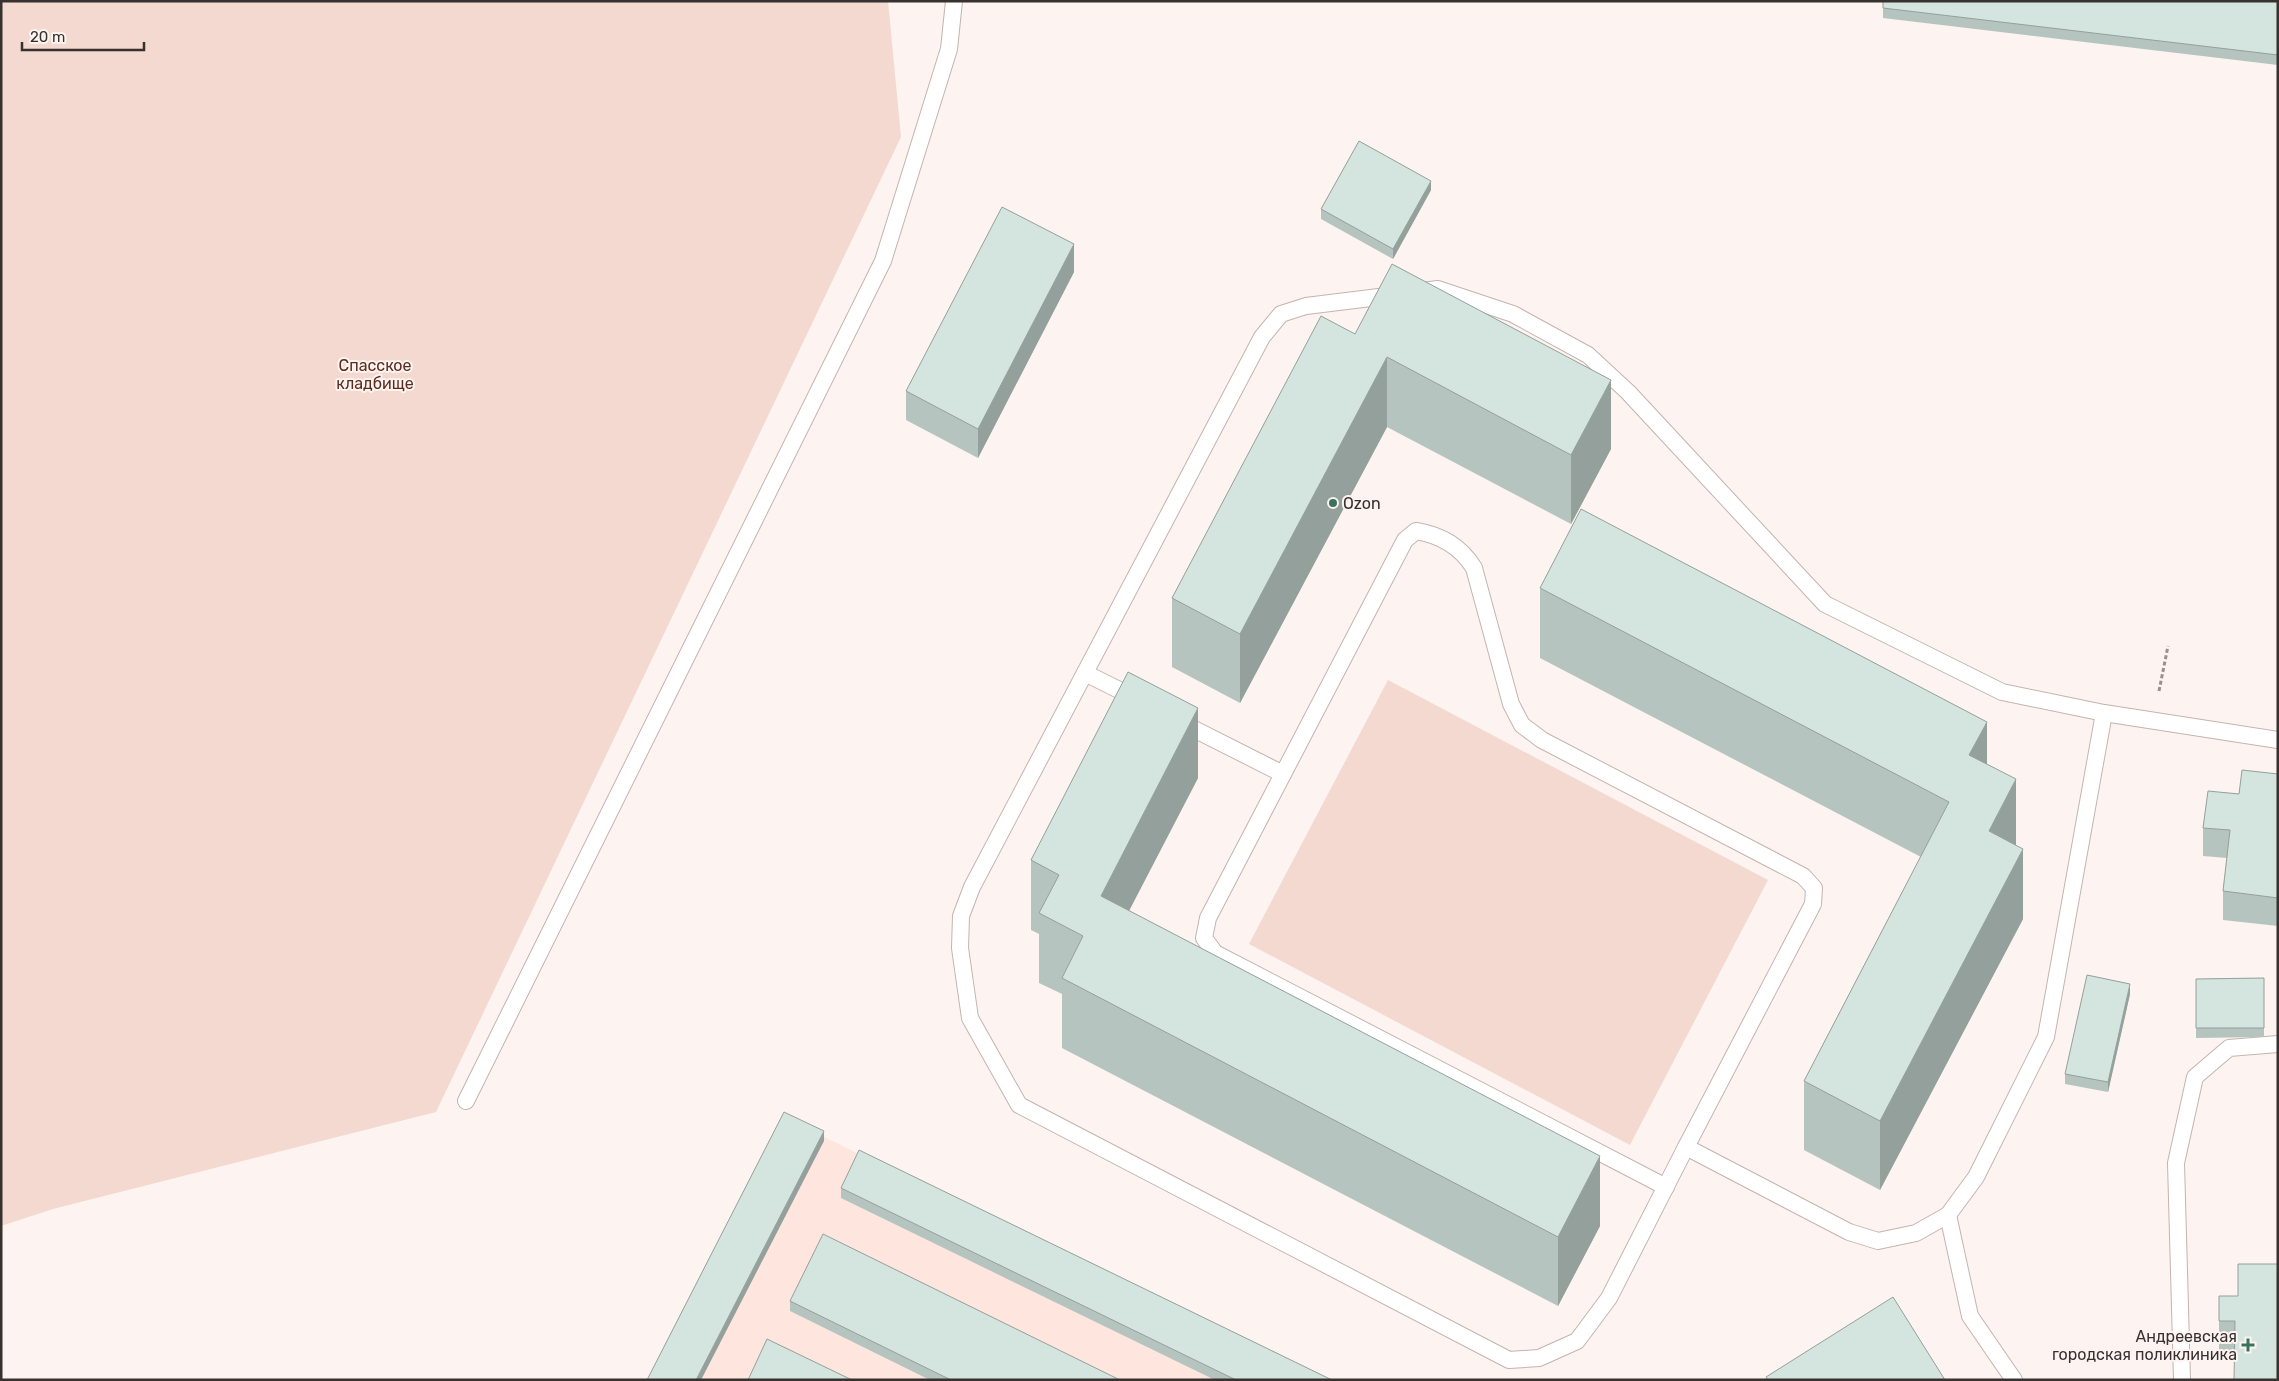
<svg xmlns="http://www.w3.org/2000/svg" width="2279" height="1381" font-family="Rubik,sans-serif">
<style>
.built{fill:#fee5dd}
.green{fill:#f3d9d0}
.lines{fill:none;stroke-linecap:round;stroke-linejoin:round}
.service-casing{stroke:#c4b4af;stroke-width:18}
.path{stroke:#98908e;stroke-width:3;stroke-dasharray:4 2.5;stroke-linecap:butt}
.service{stroke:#fff;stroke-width:16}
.wall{fill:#b6c4bf}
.shaded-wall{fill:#94a09b}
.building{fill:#d4e4de;stroke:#94a09b}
.poi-dot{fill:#367460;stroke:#fdf3f0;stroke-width:2}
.labels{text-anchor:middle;stroke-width:4;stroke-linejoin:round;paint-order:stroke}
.park-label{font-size:16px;fill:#5c2c1e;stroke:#fdf3f0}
.poi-label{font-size:16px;fill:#37312f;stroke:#fdf3f0;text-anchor:start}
</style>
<rect width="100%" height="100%" fill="#fdf3f0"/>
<path class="built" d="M783 1117 1324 1380H649Z"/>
<g class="green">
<path d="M1 1H888L901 137 436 1112 53 1209 1 1226Z"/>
<path d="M1388 680 1768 880 1630 1145 1249 944Z"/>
</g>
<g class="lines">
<defs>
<g id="service">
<path d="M1422 291 1438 289 1513 314 1588 355 1628 392 1825 604 2002 692 2104 713 2278 740"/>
<path d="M1395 295 1306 306 1281 314 1262 337 972 887 961 916 960 948 970 1018 1019 1105 1509 1360 1539 1358 1577 1341 1609 1298 1686 1147 1849 1232 1878 1241 1916 1233 1948 1215 1976 1177 2046 1037 2104 713"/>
<path d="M1085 673 1139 700"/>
<path d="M1178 721 1283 774"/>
<path d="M466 1101 883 261 949 49 954 1"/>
<path d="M1666 1187 1215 953 1204 938 1208 918 1405 540 1416 531C1441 535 1461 547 1474 568L1511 704 1522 725 1542 740 1803 876 1814 888 1813 904 1686 1147"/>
<path d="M1948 1215 1970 1316 2014 1380"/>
<path d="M2182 1380 2176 1163 2195 1077 2229 1048 2278 1044"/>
</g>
</defs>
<use href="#service" class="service-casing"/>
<path class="path" d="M2159 691 2168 646"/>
<use href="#service" class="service"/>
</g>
<g class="wall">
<path d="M2278 1V65L1883 18V8Z"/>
<path d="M1431 190 1393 259 1321 219V209Z"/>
<path d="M1074 272 978 458 906 420V391Z"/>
<path d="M1355 334 1611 449 1571 524 1387 427 1240 703 1172 667V598Z"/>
<path d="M1540 588 1987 765 2023 919 1880 1190 1804 1150V1081L1921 857 1540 658Z"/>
<path d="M2278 774V926L2223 920V891L2227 858 2203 856V828L2239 794Z"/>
<path d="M1198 778 1129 910 1600 1226 1558 1306 1062 1048V994L1039 983V934L1031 930V860Z"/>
<path d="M2264 978V1037L2196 1038V979Z"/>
<path d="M2130 994 2108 1092 2065 1084V1074Z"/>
<path d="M841 1188 1332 1380H1215L841 1198Z"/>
<path d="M2219 1296H2238L2234 1357H2219Z"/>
<path d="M790 1301 1120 1380H930L790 1311Z"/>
</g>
<g class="shaded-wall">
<path d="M1431 181V190L1393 259V249Z"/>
<path d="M1074 244V272L978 458V429Z"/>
<path d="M1387 357V427L1240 703V634Z"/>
<path d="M1611 380V449L1571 524V455Z"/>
<path d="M1198 708V778L1101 965V896Z"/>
<path d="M1987 722V791L1969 755Z"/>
<path d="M2016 779V849L1989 831Z"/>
<path d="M2023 849V919L1880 1190V1121Z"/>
<path d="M2130 984V994L2108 1092V1082Z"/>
<path d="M824 1131V1141L701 1380H696Z"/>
<path d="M1600 1156V1226L1558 1306V1237Z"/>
</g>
<g class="building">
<path d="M1883 1H2278V55L1883 8Z"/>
<path d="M1359 141 1431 181 1393 249 1321 209Z"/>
<path d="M1002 207 1074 244 978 429 906 391Z"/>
<path d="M1392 264 1611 380 1571 455 1387 357 1240 634 1172 598 1321 316 1355 334Z"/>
<path d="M1581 509 1987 722 1969 755 2016 779 1989 831 2023 849 1880 1121 1804 1081 1949 802 1540 588Z"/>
<path d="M1128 672 1198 708 1101 896 1600 1156 1558 1237 1062 978 1083 936 1039 913 1059 875 1031 860Z"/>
<path d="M2242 770 2278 774V898L2223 891 2230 830 2203 828 2208 791 2239 794Z"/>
<path d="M2087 975 2130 984 2108 1082 2065 1074Z"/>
<path d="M2264 978V1028H2196V979Z"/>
<path d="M784 1112 824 1131 696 1380H647Z"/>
<path d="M859 1150 1332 1380H1236L841 1188Z"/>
<path d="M823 1234 1120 1380H951L790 1301Z"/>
<path d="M2238 1264H2278V1380H2234L2235 1321H2219V1296H2238Z"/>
<path d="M1893 1297 1945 1380H1768L1766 1377Z"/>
<path d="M767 1339 852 1380H748Z"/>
</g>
<g class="poi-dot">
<circle cx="1333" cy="503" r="5"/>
<path d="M2245.5 1337.5h5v5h5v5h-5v5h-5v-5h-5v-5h5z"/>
</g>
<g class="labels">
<g class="park-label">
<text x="375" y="371">Спасское<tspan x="375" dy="18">кладбище</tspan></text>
</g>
<g class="poi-label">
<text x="1343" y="509">Ozon</text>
<text x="2237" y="1342" text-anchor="end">Андреевская<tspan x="2237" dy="18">городская поликлиника</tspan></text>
</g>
</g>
<rect width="2279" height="1381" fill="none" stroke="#37312f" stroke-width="5"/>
<path d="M22 42v8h122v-8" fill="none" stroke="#37312f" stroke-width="2.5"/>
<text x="30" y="42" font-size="15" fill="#37312f" stroke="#fdf3f0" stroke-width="4" paint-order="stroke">20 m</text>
</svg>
